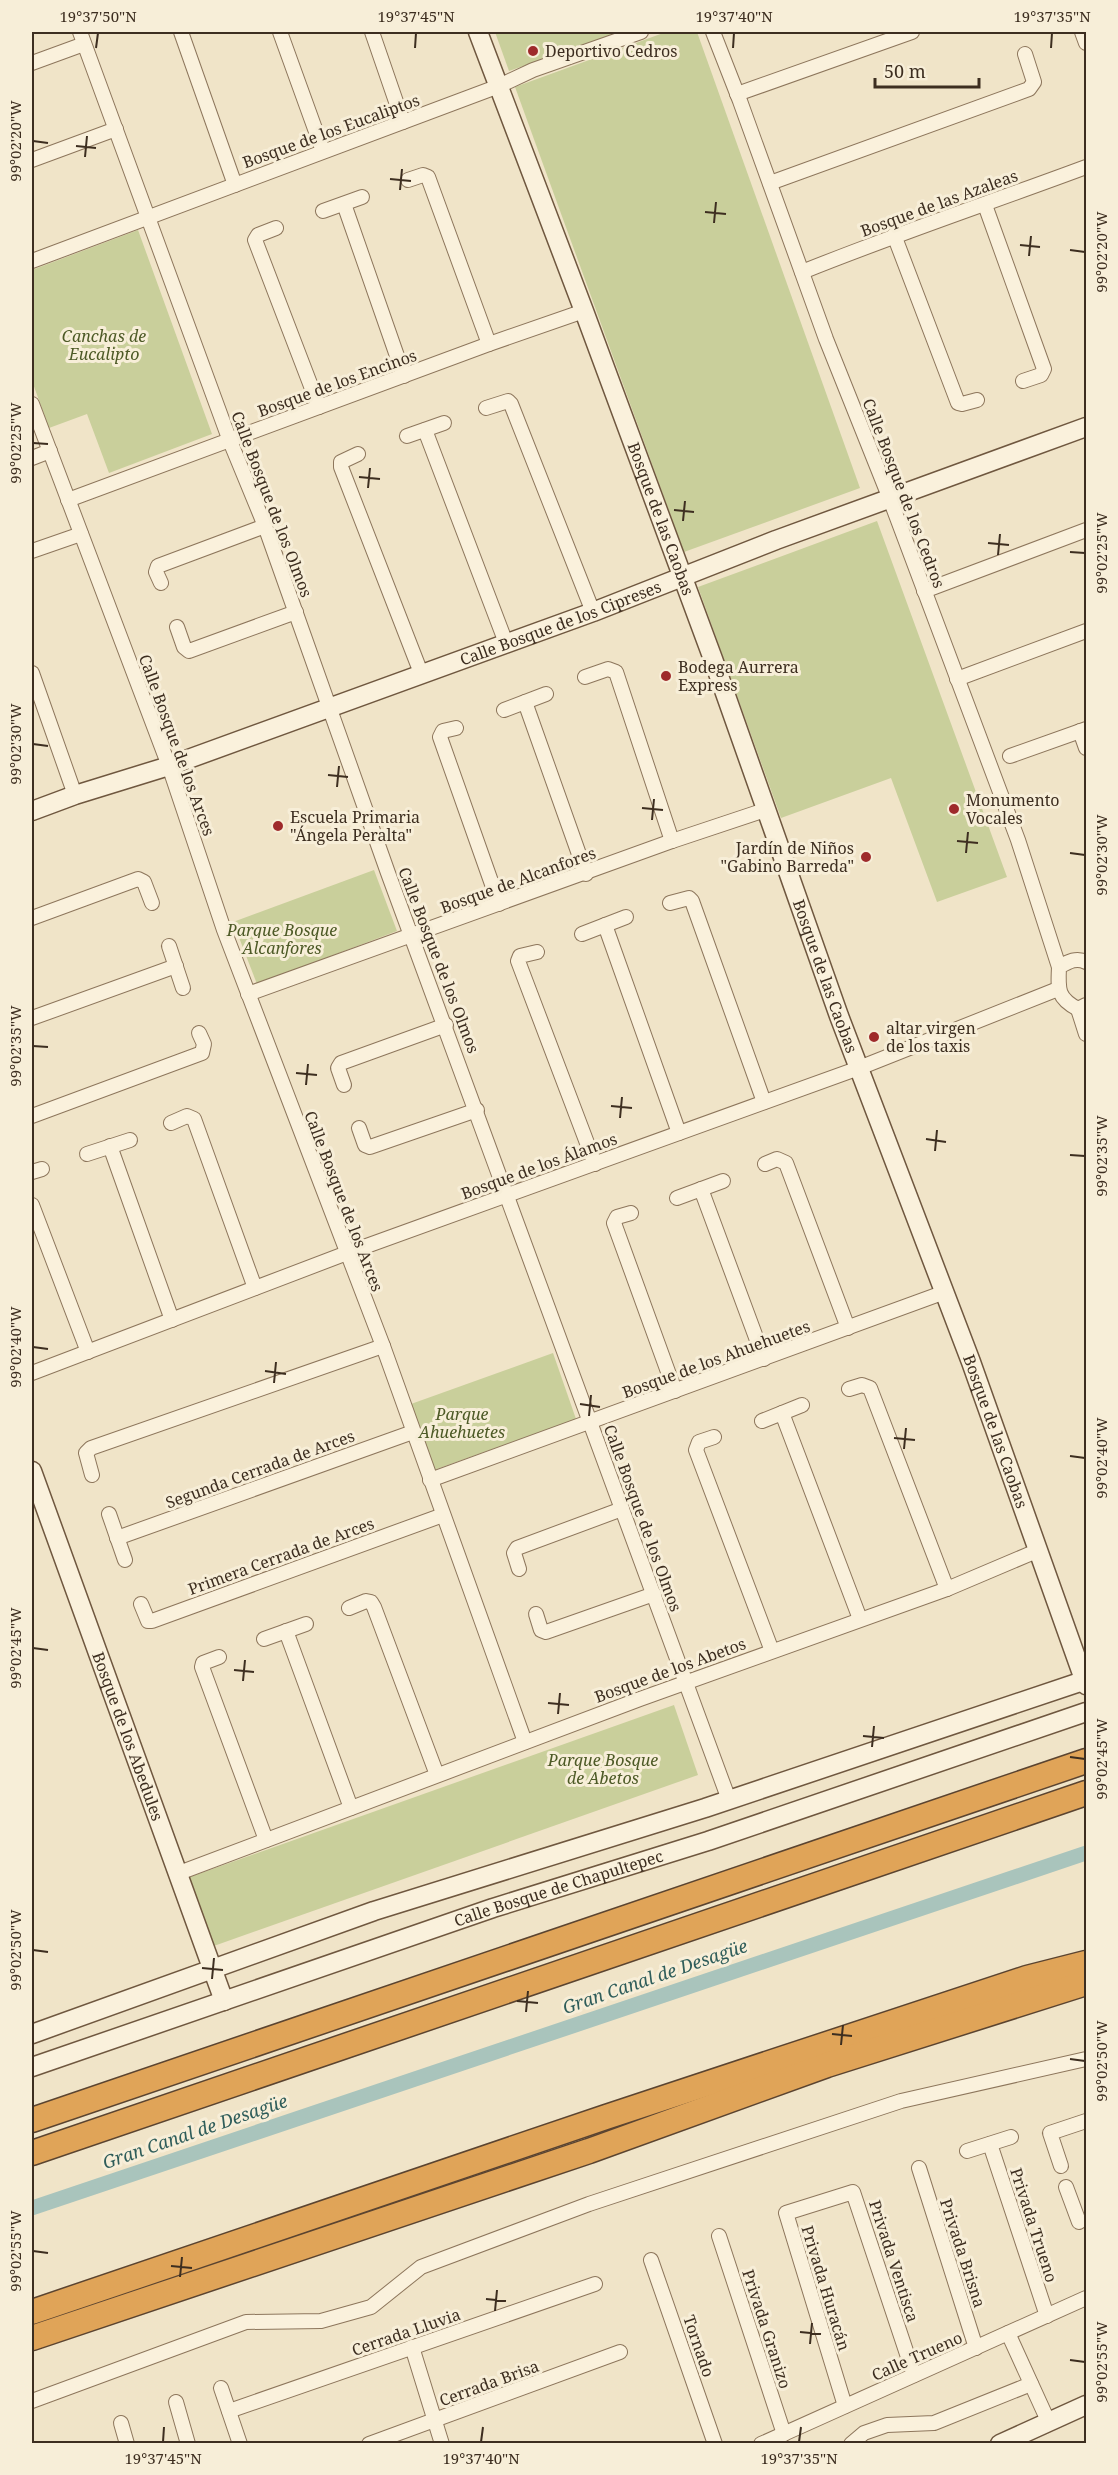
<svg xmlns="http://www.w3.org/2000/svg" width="1118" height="2475" font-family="'Noto Serif',serif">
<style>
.green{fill:#c9cf9b}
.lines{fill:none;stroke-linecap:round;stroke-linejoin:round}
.canal{stroke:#a9c4bc;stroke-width:15}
.street-casing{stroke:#8d765c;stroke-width:16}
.secondary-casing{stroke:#6f573f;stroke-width:21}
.highway-casing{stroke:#5b4430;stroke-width:27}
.street{stroke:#faf1dc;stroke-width:14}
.secondary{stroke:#faf1dc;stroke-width:18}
.highway{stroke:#e0a458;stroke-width:24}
.ticks{fill:none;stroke:#3d2e20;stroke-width:2}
.poi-dot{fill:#9e2a2b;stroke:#f7eed8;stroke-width:2}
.labels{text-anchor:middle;stroke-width:6;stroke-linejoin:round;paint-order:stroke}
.poi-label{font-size:16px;fill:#3d2e20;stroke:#f7eed8;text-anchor:start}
.street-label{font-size:16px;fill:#3d2e20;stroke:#f7eed8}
.park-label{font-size:16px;font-style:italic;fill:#4d5a26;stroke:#f7eed8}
.water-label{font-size:18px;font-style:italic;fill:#2f5d5a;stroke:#f7eed8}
.neatline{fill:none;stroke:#3d2e20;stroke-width:2}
.ticks-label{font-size:15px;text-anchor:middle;fill:#3d2e20}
</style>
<rect width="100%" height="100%" fill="#f0e4c8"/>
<g class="green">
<path d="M495 32H620L509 71Z"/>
<path d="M666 32H697L860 488 684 552 515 87Z"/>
<path d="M138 230 212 434 109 473 87 414 49 428 32 381V270Z"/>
<path d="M877 521 1007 877 937 902 891 778 781 818 698 587Z"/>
<path d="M374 870 397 931 257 984 233 922Z"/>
<path d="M553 1353 576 1419 434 1470 411 1404Z"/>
<path d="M674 1705 698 1775 211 1947 187 1878Z"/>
</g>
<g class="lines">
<path class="canal" d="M32 2208 1086 1853"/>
<defs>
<g id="street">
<path d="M80 32 230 441 265 526 388 873 729 1800"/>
<path d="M181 32 235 185"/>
<path d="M280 32 323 151"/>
<path d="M372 32 403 122"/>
<path d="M713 32 740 101 826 339 890 499 1018 840 1059 967"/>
<path d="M1082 32 1086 43"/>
<path d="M32 63 84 44"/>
<path d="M737 94 912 32"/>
<path d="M32 160 116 129"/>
<path d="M408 180 423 175 428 177 489 344"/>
<path d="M770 183 1029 89 1034 82 1025 54"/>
<path d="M344 204 404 376"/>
<path d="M985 205 1044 369 1041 375 1023 381"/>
<path d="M323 211 362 197"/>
<path d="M276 228 258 235 255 240 319 407"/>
<path d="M894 235 958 403 962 404 977 400"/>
<path d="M32 261 499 86 533 70 641 32"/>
<path d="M802 272C896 234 992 202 1086 167"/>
<path d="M32 404 169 766 224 930 383 1346 525 1742"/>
<path d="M486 408 508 401 511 404 593 612"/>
<path d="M425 430 506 643"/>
<path d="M407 436 444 423"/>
<path d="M358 454 341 462V467L421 673"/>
<path d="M32 458 50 451"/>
<path d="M68 500 489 344 584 311"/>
<path d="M32 551 81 534"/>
<path d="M161 583 156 572 158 566 265 526"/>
<path d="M924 591 1086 530"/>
<path d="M177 627 184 647 189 651 296 612"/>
<path d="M32 673 75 795"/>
<path d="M585 677 608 669 616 672 672 841"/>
<path d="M957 679 1086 631"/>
<path d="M525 702 586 874"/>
<path d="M504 710 546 694"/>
<path d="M456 728 443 731 440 737 499 904"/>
<path d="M1080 731 1086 748"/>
<path d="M1010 756 1086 729"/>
<path d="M670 903 689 898 692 901 764 1102"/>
<path d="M32 918 138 879 144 882 152 903"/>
<path d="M605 925 679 1133"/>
<path d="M582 934 626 917"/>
<path d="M169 946 183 988"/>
<path d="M537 952 520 956 518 961 595 1164"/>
<path d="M1086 962C1076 957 1068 962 1059 967 1058 989 1057 998 1078 1009L1086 1005"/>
<path d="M248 994 672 841 765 810"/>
<path d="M1078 1009 1086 1034"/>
<path d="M32 1018 176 966"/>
<path d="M344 1085 338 1068 341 1063 446 1025"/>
<path d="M32 1116 202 1053 204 1044 199 1033"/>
<path d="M171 1123 187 1116 194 1119 255 1288"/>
<path d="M359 1128 365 1145 370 1147 477 1110"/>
<path d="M110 1146 172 1320"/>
<path d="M87 1154 130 1140"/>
<path d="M765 1164 777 1159 786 1163 848 1328"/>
<path d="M32 1172 42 1169"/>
<path d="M701 1189 764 1359"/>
<path d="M677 1198 723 1181"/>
<path d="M32 1205 88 1352"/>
<path d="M631 1213 617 1217 614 1223 675 1391"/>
<path d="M32 1373 347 1253 859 1068 1058 989"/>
<path d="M849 1389 862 1385 870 1388 947 1589"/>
<path d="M782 1413 860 1619"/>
<path d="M762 1421 802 1405"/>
<path d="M714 1437 699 1442 696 1450 772 1651"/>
<path d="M92 1475 86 1453 91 1448 383 1346"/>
<path d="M430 1480 945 1292"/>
<path d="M109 1514 125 1560"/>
<path d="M117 1538 413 1432"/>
<path d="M519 1569 514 1553 517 1548 622 1509"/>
<path d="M141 1604 148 1621H152L443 1515"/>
<path d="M349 1608 366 1601 371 1602 374 1607 437 1775"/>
<path d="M536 1614 541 1630 546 1632 654 1594"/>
<path d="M286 1631 351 1808"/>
<path d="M264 1639 306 1624"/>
<path d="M219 1657 203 1663 202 1667 266 1840"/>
<path d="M179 1873 640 1699 947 1589 1039 1550"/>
<path d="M990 2144 1047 2316"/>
<path d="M967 2151 1011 2137"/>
<path d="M1061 2166 1050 2133 1086 2121"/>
<path d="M919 2168 976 2348"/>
<path d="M1066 2187 1079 2222"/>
<path d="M719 2236 784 2434"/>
<path d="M651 2260 715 2444"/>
<path d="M1008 2333 1049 2423"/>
<path d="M412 2347 442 2444"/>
<path d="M221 2388 240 2444"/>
<path d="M32 2401 246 2322 321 2321 371 2307 421 2267 589 2204 901 2101 1086 2059"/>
<path d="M176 2402 188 2444"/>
<path d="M845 2406 786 2213 853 2192 914 2375"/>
<path d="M229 2411 595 2284"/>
<path d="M121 2423 127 2444"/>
<path d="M369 2444 620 2352"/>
<path d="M761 2444 1086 2298"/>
<path d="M851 2444 864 2433 887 2425 934 2423 1031 2384"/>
</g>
<g id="secondary">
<path id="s1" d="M478 32 584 311 713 659 839 1016 971 1362 1086 1685"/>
<path id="s2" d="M32 811 75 795 169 766 593 612 776 540 1086 427"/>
<path id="s3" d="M32 1471 224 2001"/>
<path d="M32 2034 374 1911 705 1808 1086 1680"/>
<path id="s4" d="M32 2067 493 1908 708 1841 1086 1712"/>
<path d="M1000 2444 1086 2405"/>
</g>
<g id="highway">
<path d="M32 2120 1086 1761"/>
<path d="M32 2153 1086 1793"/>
<path d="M32 2312 606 2117 1027 1978 1086 1963"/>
<path d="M32 2338 589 2151 827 2065 1086 1983"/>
</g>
</defs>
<use href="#street" class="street-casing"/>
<use href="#secondary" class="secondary-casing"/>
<use href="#highway" class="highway-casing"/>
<use href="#street" class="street"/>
<use href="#secondary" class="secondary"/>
<use href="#highway" class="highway"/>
</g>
<path class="ticks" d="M96 48 98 33M415 48 416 33M733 48 734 33M1051 48 1052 33M33 141 48 143M76 146 96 148M85 157 87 136M390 179 411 181M400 190 402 169M705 212 726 214M714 223 716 202M1020 245 1040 247M1070 250 1085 252M1029 256 1031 236M33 443 48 444M359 477 380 479M368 488 370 468M674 510 694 512M683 521 685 501M988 543 1009 545M1070 552 1085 553M998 555 1000 534M33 744 48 746M328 775 348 777M337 787 339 766M642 808 663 810M652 820 654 799M957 841 978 843M966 853 968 832M1070 853 1085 855M33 1046 48 1047M296 1073 317 1075M306 1085 308 1064M611 1106 632 1108M620 1118 622 1097M926 1139 946 1142M935 1151 937 1130M1070 1155 1085 1156M33 1347 48 1349M265 1371 286 1374M274 1383 276 1362M580 1404 600 1407M589 1416 591 1395M894 1438 915 1440M904 1449 906 1428M1070 1456 1085 1458M33 1648 48 1650M234 1670 254 1672M243 1681 245 1660M548 1703 569 1705M558 1714 560 1693M863 1736 884 1738M872 1747 874 1726M1070 1757 1085 1759M33 1950 48 1952M202 1968 223 1970M212 1979 214 1958M517 2001 538 2003M526 2012 528 1991M832 2034 852 2036M841 2045 843 2025M1070 2059 1085 2061M33 2251 48 2253M171 2266 192 2268M180 2277 182 2257M486 2299 506 2301M495 2311 497 2290M800 2332 821 2334M810 2344 812 2323M1070 2360 1085 2362M163 2442 164 2427M481 2442 483 2427M799 2442 801 2427"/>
<g class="poi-dot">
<circle cx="533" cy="51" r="6"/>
<circle cx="666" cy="676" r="6"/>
<circle cx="954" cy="809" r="6"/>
<circle cx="278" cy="826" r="6"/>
<circle cx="866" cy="857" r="6"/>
<circle cx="874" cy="1037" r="6"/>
</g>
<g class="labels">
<g class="poi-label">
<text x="545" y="57">Deportivo Cedros</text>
<text x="678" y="673">Bodega Aurrera<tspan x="678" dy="18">Express</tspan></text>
<text x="966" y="806">Monumento<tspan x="966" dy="18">Vocales</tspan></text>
<text x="290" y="823">Escuela Primaria<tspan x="290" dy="18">"Ángela Peralta"</tspan></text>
<text x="854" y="854" text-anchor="end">Jardín de Niños<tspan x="854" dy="18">"Gabino Barreda"</tspan></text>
<text x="886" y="1034">altar virgen<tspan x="886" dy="18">de los taxis</tspan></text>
</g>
<g class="street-label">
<text transform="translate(331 131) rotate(-20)" y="6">Bosque de los Eucaliptos</text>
<text transform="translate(939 203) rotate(-20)" y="6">Bosque de las Azaleas</text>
<text transform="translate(337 383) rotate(-20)" y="6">Bosque de los Encinos</text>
<text transform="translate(904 493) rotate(69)" y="6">Calle Bosque de los Cedros</text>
<text transform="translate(272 504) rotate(69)" y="6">Calle Bosque de los Olmos</text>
<text dy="6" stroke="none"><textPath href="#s1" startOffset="520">Bosque de las Caobas</textPath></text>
<text dy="6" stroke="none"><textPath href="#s2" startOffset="561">Calle Bosque de los Cipreses</textPath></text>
<text transform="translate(177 745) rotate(70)" y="6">Calle Bosque de los Arces</text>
<text transform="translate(518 880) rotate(-20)" y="6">Bosque de Alcanfores</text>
<text transform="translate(439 960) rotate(69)" y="6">Calle Bosque de los Olmos</text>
<text dy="6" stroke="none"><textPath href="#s1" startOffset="1006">Bosque de las Caobas</textPath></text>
<text transform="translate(539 1166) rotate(-20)" y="6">Bosque de los Álamos</text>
<text transform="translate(344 1201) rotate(69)" y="6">Calle Bosque de los Arces</text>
<text transform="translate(716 1359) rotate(-20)" y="6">Bosque de los Ahuehuetes</text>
<text dy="6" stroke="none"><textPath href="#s1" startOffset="1492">Bosque de las Caobas</textPath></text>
<text transform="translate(260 1469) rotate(-20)" y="6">Segunda Cerrada de Arces</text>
<text transform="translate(643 1518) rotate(70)" y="6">Calle Bosque de los Olmos</text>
<text transform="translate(281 1556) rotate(-20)" y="6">Primera Cerrada de Arces</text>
<text transform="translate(670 1670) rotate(-20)" y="6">Bosque de los Abetos</text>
<text dy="6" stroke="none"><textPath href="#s3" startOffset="282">Bosque de los Abedules</textPath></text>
<text dy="6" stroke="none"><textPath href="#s4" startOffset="556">Calle Bosque de Chapultepec</textPath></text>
<text transform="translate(1034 2225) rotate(72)" y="6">Privada Trueno</text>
<text transform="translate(963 2253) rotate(72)" y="6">Privada Brisna</text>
<text transform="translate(894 2261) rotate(72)" y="6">Privada Ventisca</text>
<text transform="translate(826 2288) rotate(73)" y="6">Privada Huracán</text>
<text transform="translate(767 2329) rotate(72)" y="6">Privada Granizo</text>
<text transform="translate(406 2332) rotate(-19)" y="6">Cerrada Lluvia</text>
<text transform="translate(699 2346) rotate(71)" y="6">Tornado</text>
<text transform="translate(917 2356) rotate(-24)" y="6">Calle Trueno</text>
<text transform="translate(489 2383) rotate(-20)" y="6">Cerrada Brisa</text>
</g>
<g class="park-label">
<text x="104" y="342">Canchas de<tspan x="104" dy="18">Eucalipto</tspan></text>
<text x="282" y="936">Parque Bosque<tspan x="282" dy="18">Alcanfores</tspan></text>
<text x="462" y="1420">Parque<tspan x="462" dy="18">Ahuehuetes</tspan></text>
<text x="603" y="1766">Parque Bosque<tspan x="603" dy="18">de Abetos</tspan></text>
</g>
<g class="water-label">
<text transform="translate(655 1977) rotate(-19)" y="6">Gran Canal de Desagüe</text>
<text transform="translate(195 2132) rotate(-19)" y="6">Gran Canal de Desagüe</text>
</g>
</g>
<rect width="1118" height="2475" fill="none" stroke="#f7eed8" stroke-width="66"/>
<path d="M875 78v9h104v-9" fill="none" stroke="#3d2e20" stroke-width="3"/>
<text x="884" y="78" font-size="18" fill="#3d2e20" stroke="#f7eed8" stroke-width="4.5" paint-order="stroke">50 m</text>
<rect x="33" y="33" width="1052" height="2409" class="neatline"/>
<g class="ticks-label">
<text x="98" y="22">19°37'50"N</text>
<text x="416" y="22">19°37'45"N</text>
<text x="734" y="22">19°37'40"N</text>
<text x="1052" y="22">19°37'35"N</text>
<text transform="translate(16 141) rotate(-90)" y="5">99°02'20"W</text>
<text transform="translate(1102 252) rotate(-90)" y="5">99°02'20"W</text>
<text transform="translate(16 443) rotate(-90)" y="5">99°02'25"W</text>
<text transform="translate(1102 553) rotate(-90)" y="5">99°02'25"W</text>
<text transform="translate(16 744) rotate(-90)" y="5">99°02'30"W</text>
<text transform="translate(1102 855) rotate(-90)" y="5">99°02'30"W</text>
<text transform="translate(16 1046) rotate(-90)" y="5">99°02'35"W</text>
<text transform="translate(1102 1156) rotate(-90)" y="5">99°02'35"W</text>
<text transform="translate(16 1347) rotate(-90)" y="5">99°02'40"W</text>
<text transform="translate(1102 1458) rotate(-90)" y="5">99°02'40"W</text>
<text transform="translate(16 1648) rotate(-90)" y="5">99°02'45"W</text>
<text transform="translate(1102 1759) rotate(-90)" y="5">99°02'45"W</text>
<text transform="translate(16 1950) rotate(-90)" y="5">99°02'50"W</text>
<text transform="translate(1102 2061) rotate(-90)" y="5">99°02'50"W</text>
<text transform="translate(16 2251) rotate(-90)" y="5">99°02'55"W</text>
<text transform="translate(1102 2362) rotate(-90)" y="5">99°02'55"W</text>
<text x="163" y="2464">19°37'45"N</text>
<text x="481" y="2464">19°37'40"N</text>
<text x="799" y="2464">19°37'35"N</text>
</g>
</svg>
